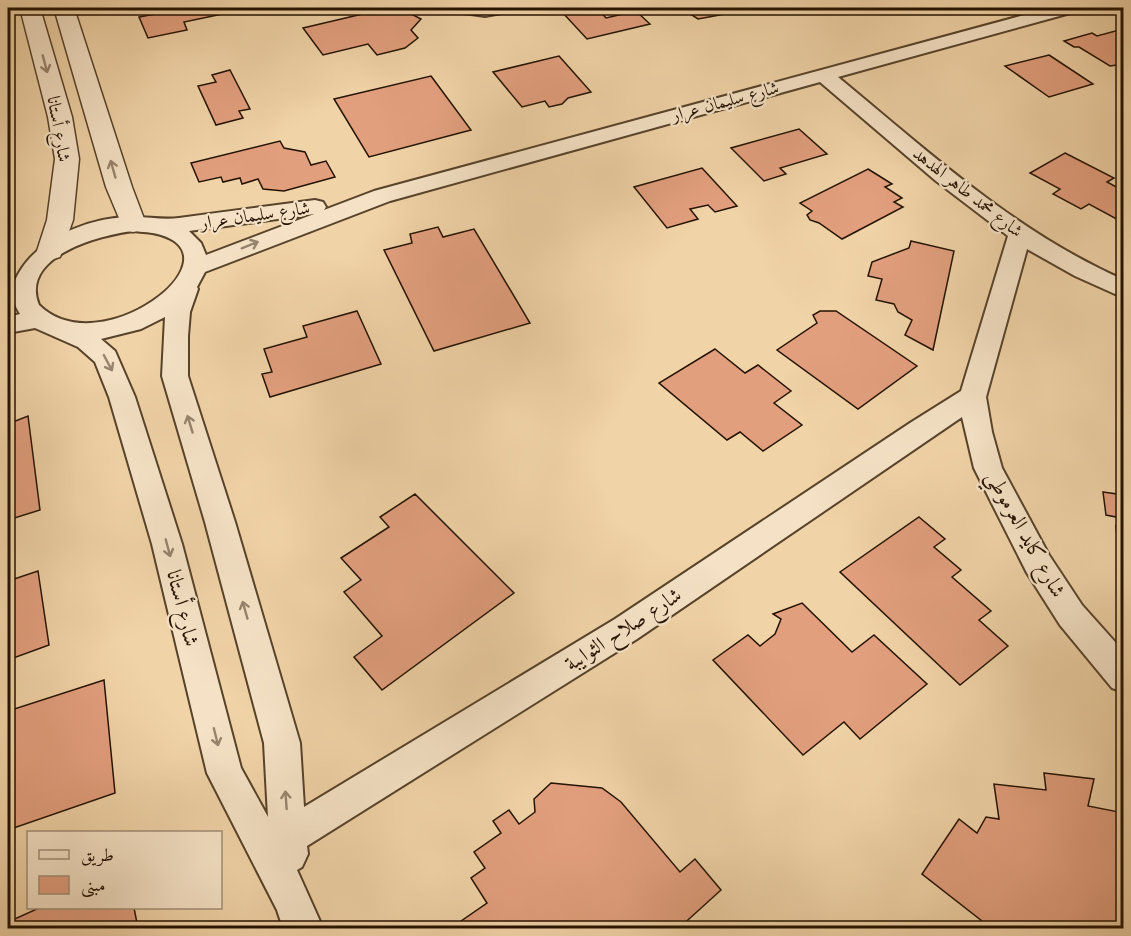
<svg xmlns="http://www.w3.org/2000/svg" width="1131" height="936" font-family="'Old Standard TT',Amiri,serif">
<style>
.building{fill:#e29f7e;stroke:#241200;stroke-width:1.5}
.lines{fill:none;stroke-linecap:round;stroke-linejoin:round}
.minor-casing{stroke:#57422a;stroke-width:4}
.tertiary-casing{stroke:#57422a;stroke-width:3}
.minor{fill:#f5e2c6;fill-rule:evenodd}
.tertiary{fill:#f5e2c6;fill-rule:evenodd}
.oneway{stroke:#97846d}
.labels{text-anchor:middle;stroke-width:4.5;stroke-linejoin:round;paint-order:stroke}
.far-street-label{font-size:18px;fill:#241200;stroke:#f5e2c6}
.street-label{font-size:21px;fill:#241200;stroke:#f5e2c6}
</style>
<rect width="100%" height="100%" fill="#f0d3a7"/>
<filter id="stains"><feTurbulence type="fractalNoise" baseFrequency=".00333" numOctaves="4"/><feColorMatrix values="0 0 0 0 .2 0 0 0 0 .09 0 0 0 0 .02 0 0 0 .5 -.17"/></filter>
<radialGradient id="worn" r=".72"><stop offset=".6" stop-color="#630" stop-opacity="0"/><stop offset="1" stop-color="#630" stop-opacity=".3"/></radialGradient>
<g class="building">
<path d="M168 8H229L232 12 184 22 187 30 148 38 139 17 161 13Z"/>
<path d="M388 8H400L421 19 411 30 418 38 405 48 377 55 368 44 323 55 303 28Z"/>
<path d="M580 8H597L606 18 636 11 650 24 587 39 562 12Z"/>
<path d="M681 8H758L698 19Z"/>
<path d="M1119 30 1124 33V64L1110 66 1079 47H1074L1064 41 1092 33 1097 36Z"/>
<path d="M1049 55 1093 84 1049 97 1005 66Z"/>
<path d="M559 56 591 92 568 98 562 104 549 107 545 101 522 107 493 72Z"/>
<path d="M230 70 250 109 239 111 243 118 216 125 198 86 216 82 212 75Z"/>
<path d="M431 76 471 130 369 157 334 99Z"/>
<path d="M799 129 827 154 780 168 786 174 764 181 731 148Z"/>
<path d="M280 141 284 148 305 152 311 165 326 161 335 177 284 191 263 189 258 179 242 184 240 178 223 182 221 177 199 182 191 163Z"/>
<path d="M8 149 14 196 8 198Z"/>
<path d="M1065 153 1114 178 1107 182 1120 189 1119 195 1124 197V223L1089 204 1081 209 1053 194 1060 189 1030 173Z"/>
<path d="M702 168 737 206 715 212 708 205 690 209 698 219 667 228 634 187Z"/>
<path d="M868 169 892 184 885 187 902 198 894 202 903 207 842 239 819 223 810 220 807 215 812 211 800 203Z"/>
<path d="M438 227 443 237 474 229 530 323 434 351 384 250 412 243 410 234Z"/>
<path d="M911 241 954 251 933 350 905 335 912 320 898 312 894 304 876 300 882 279 868 276 872 262 909 248Z"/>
<path d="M357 311 381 364 270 397 262 374 272 372 264 349 307 337 303 326Z"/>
<path d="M820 311H836L917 366 858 409 777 350 817 323 813 315Z"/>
<path d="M715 349 745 373 758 365 791 391 774 403 802 425 763 451 740 432 727 440 659 383Z"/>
<path d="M8 398H9L13 422 28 416 40 510 8 520Z"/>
<path d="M1103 492 1124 495V548L1118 547 1116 526 1122 527 1121 518 1106 515Z"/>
<path d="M415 494 514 593 382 690 354 657 382 636 344 592 361 580 341 558 389 527 380 517Z"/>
<path d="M919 517 945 539 934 547 961 570 952 577 991 611 979 620 1008 646 960 685 840 572Z"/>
<path d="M38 571 49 645 8 660V581Z"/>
<path d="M802 603 852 652 874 635 927 684 860 739 844 722 803 755 713 660 748 635 760 646 775 634 781 619 773 614Z"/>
<path d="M104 680 115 793 8 830V711Z"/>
<path d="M1044 773 1094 779 1088 806 1124 813V928H991L922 874 959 819 977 833 986 817 999 819 994 784 1046 790Z"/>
<path d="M551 783 602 788 621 802 680 872 695 859 721 890 679 928H451L487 903 471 878 485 868 474 852 501 833 493 821 509 810 519 824 535 812 534 799Z"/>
<path d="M39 908H134L138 928H8V922Z"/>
</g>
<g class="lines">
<defs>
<g id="minor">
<path d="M454 8H510L507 12 485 16 457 12Z"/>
<path d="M1050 8H1077L1074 12 838 77C929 152 1015 232 1124 280V298L1075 276 1027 249 986 397 992 432 1002 468 1049 555 1082 605 1124 652V692L1112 688 1060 625 1027 573 974 468 962 417 637 639 307 846 308 854 302 867 297 870 323 928H283L277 910 207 773 152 544 109 397 95 362 78 347 35 328 8 333V317L20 314C9 297 11 284 22 268 44 235 95 216 134 217 150 217 163 220 179 218 224 212 270 206 315 200L323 202 326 207 324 210 374 191ZM820 82 936 181 1008 236 961 391 910 423 615 619 304 807 300 743 235 522 188 376V336L190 312 198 289 197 287 205 272 390 201ZM314 214 206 255 201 243 189 231ZM133 231C142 232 152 232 161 235 239 259 100 365 39 305 19 256 100 235 133 231ZM165 317 162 376 205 522 264 743 268 817 241 768 182 544 135 397 115 351 101 339 141 329Z"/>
</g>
<g id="tertiary">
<path d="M20 8H40L72 117 79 159 73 220 60 257 50 260 40 257 37 251 47 220 55 159 48 117Z"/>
<path d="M54 8H74L132 187 146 224 142 230 133 232 124 230 106 187Z"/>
</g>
</defs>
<use href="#minor" class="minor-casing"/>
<use href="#tertiary" class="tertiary-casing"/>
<use href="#minor" class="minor"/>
<use href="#tertiary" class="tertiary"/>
</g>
<defs><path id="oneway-shaft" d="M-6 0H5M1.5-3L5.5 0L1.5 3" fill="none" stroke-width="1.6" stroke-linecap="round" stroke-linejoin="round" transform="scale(1.5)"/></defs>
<g class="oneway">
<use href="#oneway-shaft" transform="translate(45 64) rotate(75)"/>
<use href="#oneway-shaft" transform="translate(113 169) rotate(-106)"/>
<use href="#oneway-shaft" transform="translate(250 245) rotate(-22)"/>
<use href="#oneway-shaft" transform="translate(108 363) rotate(62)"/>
<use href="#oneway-shaft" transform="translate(190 424) rotate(-107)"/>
<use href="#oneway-shaft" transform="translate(168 548) rotate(75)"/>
<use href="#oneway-shaft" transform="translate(245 610) rotate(-106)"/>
<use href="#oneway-shaft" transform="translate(216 737) rotate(76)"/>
<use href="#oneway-shaft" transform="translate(286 800) rotate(-94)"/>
</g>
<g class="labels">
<g class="far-street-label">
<text transform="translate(725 101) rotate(-15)" y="6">شارع سليمان عرار</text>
<text transform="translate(59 129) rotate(80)" y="6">شارع أستانا</text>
<text transform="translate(968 192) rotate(38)" y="6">شارع محمد طاهر الهدهد</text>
<text transform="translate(255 215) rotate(-8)" y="6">شارع سليمان عرار</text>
</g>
<g class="street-label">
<text transform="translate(1026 534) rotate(61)" y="7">شارع كايد العرموطي</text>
<text transform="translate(183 608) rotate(76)" y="7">شارع أستانا</text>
<text transform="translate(623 629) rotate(-33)" y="7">شارع صلاح الثوايبة</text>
</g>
</g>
<rect width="1131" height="936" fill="none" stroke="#f0d3a7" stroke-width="30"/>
<rect x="9" y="9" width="1113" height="918" fill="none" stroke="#241200" stroke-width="3"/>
<rect x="15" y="15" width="1101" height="906" fill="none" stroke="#241200" stroke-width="1.5"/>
<rect x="27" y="831" width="195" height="78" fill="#f5e2c6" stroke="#a18f77" stroke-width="1.5"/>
<rect x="39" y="850" width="30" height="9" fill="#f5e2c6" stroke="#a18f77" stroke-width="1.5"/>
<text x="81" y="861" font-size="18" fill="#241200">طريق</text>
<rect x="39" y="876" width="30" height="18" fill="#e29f7e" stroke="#a18f77" stroke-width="1.5"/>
<text x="81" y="891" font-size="18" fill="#241200">مبنى</text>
<rect width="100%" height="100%" filter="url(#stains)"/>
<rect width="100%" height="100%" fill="url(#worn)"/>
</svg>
